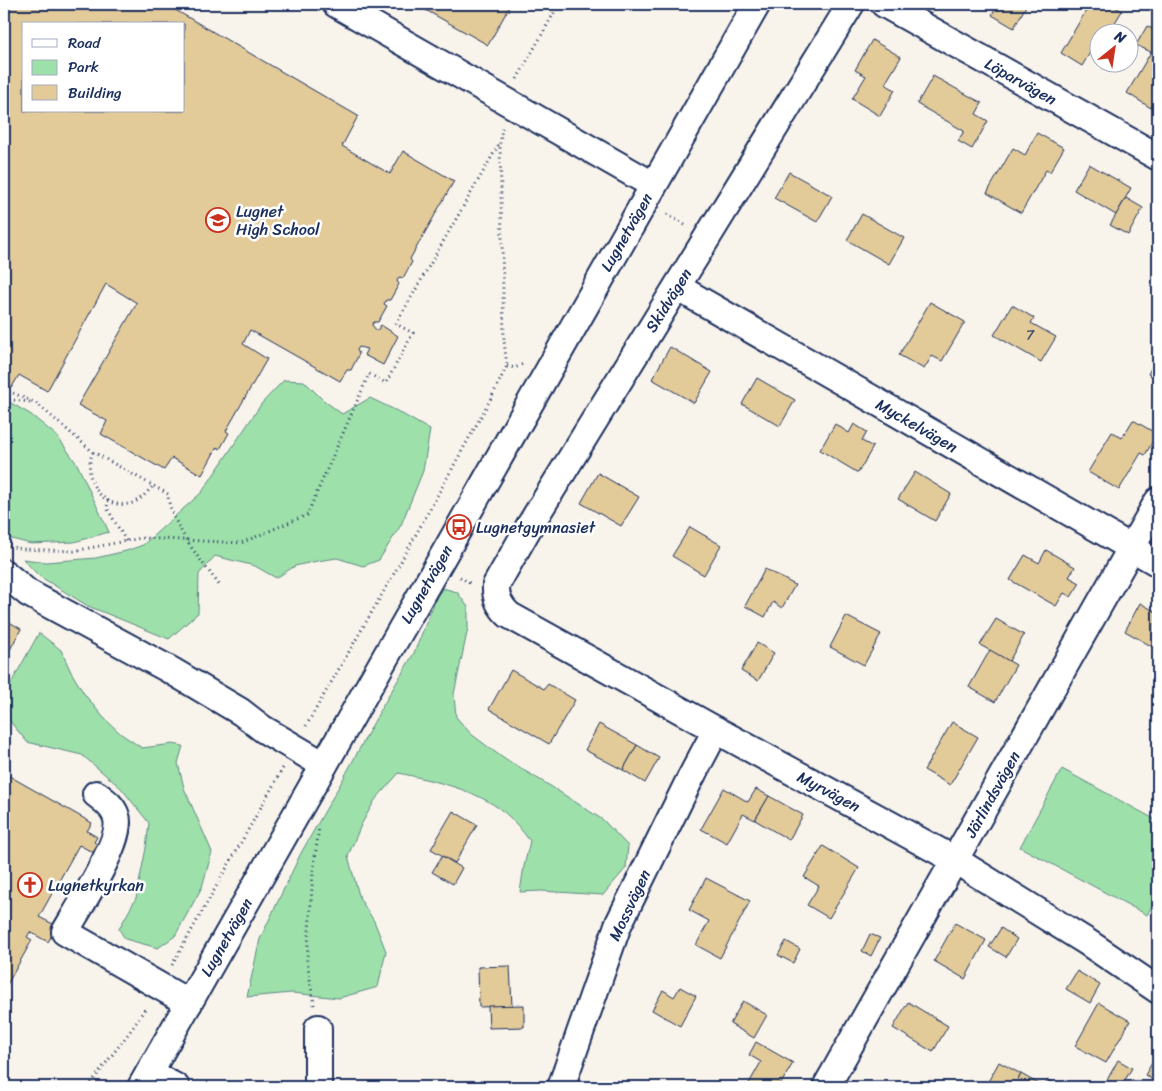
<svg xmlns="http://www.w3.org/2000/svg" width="1162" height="1091" font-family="Sriracha,sans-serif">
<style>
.green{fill:#9ee0aa;stroke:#5c8884}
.building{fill:#e2ca99;stroke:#1b2f5e;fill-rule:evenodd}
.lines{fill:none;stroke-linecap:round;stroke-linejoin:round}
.minor-casing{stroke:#1b2f5e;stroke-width:30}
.path{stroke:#1b2f5e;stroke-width:3;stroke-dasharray:1 4;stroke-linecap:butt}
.minor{stroke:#fff;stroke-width:26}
.labels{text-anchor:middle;stroke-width:5;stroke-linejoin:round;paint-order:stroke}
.number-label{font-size:14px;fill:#4d566d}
.street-label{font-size:16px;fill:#1b2f5e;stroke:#fff}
.poi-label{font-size:16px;fill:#1b2f5e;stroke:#fff;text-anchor:start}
</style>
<rect width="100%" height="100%" fill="#f9f4eb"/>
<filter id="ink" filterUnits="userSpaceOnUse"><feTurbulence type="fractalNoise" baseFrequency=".02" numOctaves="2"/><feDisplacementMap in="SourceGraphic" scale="10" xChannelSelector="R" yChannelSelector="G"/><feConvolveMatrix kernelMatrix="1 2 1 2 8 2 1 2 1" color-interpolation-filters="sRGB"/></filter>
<g filter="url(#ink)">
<g class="green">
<path d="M284 380 304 381 322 399 342 414 370 398 397 411 430 430 423 471 401 525 379 560 363 566 337 558 317 561 295 566 276 578 255 566 215 556 199 574 198 613 169 639 88 606 39 576 23 559 46 562 96 558 126 551 143 545 202 492 262 403Z"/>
<path d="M4 399 30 414 57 436 77 464 109 532 74 542 31 544 4 537Z"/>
<path d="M443 588 457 592 468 607V628L454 694 456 717 471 734 503 758 552 787 603 820 628 846 626 868 603 895 541 891 520 892 524 866 530 841C522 831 514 820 504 812 475 789 434 781 399 773L375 800 361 825 348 856 360 899 374 921 386 951 378 987 339 998 292 993 247 997 260 939 279 899 301 853 342 781 381 709 414 653 437 596Z"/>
<path d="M39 633 61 650 71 672 85 695 103 717 121 734 142 748 173 744 183 746 178 763 184 788 212 852 202 887 175 936 158 948 125 939 119 929 136 898 146 848 149 823 121 788 82 755 27 742 4 714V696Z"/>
<path d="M1062 769 1158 821V895L1147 915 1020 847Z"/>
</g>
<g class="building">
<path d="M4 4H165L358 116 342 146 390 174 403 151 454 181 410 259 412 262 403 278 399 277 397 281 399 284 390 300H386L384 304 387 306 378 322H374L372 325 377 331 381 325 398 336 383 365 364 355 367 349 359 347 357 350 359 354 351 370H347L340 381 250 330 243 344 267 359 226 431 229 433 220 449 217 447 202 475 172 458 164 470 101 434 107 421 78 405 137 303 106 284 47 391 19 375 12 387 4 382ZM24 24H184V111H24Z"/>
<path d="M415 4H511L488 45Z"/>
<path d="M998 4H1027L1014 28 992 15Z"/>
<path d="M1090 4H1110L1122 11 1111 29 1105 25 1101 32H1100V36L1082 66 1061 53Z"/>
<path d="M1147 26 1158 32V95L1151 108 1127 93 1151 52 1136 45Z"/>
<path d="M872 40 901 57 885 84 895 90 880 116 852 99 866 76 855 70Z"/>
<path d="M933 76 982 103 976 114 988 121 972 149 958 141 964 131 917 104Z"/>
<path d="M1037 133 1064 148 1050 172 1046 170 1021 213 987 193 1013 148 1025 155Z"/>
<path d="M1089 164 1131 188 1116 215 1074 190Z"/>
<path d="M789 172 832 196 817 222 774 198Z"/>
<path d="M1126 198 1143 208 1128 235 1110 225Z"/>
<path d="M862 214 904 238 889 264 847 240Z"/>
<path d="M930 302 965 322 942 361 932 356 924 369 899 355Z"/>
<path d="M1012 305 1034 318 1031 323 1056 337 1041 362 994 335Z"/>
<path d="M670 347 712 372 694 403 652 379Z"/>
<path d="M1158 355V379L1148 374Z"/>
<path d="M757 378 795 400 780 426 742 404Z"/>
<path d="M1133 420 1157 434 1145 455 1141 453 1119 490 1088 472 1112 432 1122 438Z"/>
<path d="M835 424 849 433 854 424 867 432 862 441 873 447 858 473 820 450Z"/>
<path d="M915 472 951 494 935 521 898 499Z"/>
<path d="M598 473 639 497 621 526 581 503Z"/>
<path d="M690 527 721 545 704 575 672 556Z"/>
<path d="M1046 550 1075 567 1069 577 1080 583 1071 597 1064 593 1056 606 1010 580 1025 555 1039 563Z"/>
<path d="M765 569 795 585 782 608 773 602 765 617 745 606Z"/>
<path d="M1140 603 1158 613V650L1125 631Z"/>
<path d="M4 611 9 614 6 620 21 629 4 661Z"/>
<path d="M846 616 881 634 864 665 830 647Z"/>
<path d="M996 619 1024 635 1009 661 980 645Z"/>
<path d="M757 643 774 653 758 681 741 671Z"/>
<path d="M990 650 1016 665 995 702 969 687Z"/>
<path d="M511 670 544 689 548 684 575 700 549 744 489 709Z"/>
<path d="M952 722 978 737 950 785 924 770Z"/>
<path d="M599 724 637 745 623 770 585 750Z"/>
<path d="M637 745 659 758 645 783 623 770Z"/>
<path d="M4 773 92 823 87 831 97 837 94 842 98 845 94 853 79 845 39 917 57 926 48 942 30 932 27 937 32 940 4 990Z"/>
<path d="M724 788 748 802 756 789 769 796 755 820 743 814 727 843 701 829Z"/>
<path d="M769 796 803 815 789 840 755 820Z"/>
<path d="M453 811 477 825 455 863 431 849Z"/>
<path d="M823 846 859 868 829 918 807 905 819 886 804 877Z"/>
<path d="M442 856 462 868 453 884 432 872Z"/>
<path d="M706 878 750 901 720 958 696 945 709 921 689 910Z"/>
<path d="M955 923 986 940 965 979 934 961Z"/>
<path d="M1001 928 1017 939 1006 957 989 947Z"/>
<path d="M870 934 880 938 871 956 862 951Z"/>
<path d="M786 941 800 949 793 963 778 955Z"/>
<path d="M510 966 512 1006 479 1007 478 967Z"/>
<path d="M1077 971 1100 985 1090 1003 1066 989Z"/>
<path d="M680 987 696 996 680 1026 652 1010 663 990 674 997Z"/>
<path d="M743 1001 767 1015 754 1038 730 1024Z"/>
<path d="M908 1002 948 1026 933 1052 893 1028Z"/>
<path d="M1099 1003 1130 1021 1106 1063 1075 1046Z"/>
<path d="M524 1005V1027L489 1028 488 1006Z"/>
<path d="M756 1042 793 1063 779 1087H747L761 1062 749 1055Z"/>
<path d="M1158 1053V1083L1145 1075Z"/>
<path d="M1118 1060 1132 1068 1121 1087H1115L1106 1082Z"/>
<path d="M999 1062 1021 1074 1014 1087H985Z"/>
<path d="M1021 1074 1044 1087 1048 1080 1059 1086 1058 1087H1014Z"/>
</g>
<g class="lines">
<defs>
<g id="minor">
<path d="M336 4 653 185"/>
<path d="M851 4 530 525 496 585C495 598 500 607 509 615L716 730 955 860 1087 942 1158 990"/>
<path d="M884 4 1158 157"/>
<path d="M677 287 1158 563"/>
<path d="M4 573 28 593 172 671 241 712 263 729 324 765"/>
<path d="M96 794C104 800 113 806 116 816 125 837 77 911 65 932L189 1003"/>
<path d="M318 1028V1087"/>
<path d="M149 1073 176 1087"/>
<path d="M141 1087 757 4"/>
<path d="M561 1087 618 925 688 783 716 730"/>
<path d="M826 1087 1158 501"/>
</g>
</defs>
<use href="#minor" class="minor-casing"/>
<g class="path">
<path d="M517 79 559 4"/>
<path d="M667 214 685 225"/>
<path d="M507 366 515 368 523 364"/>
<path d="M4 389 36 403 93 452 168 494C169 523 203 563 220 586"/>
<path d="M4 399 30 402"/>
<path d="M93 452C80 481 106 514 135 502 143 498 148 491 153 486"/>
<path d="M108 500 107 508 126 541"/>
<path d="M4 545 22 549 74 551 141 538 241 543 307 515 369 374 386 383 413 333 396 324 499 144"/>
<path d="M460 577 471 584"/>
<path d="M306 726 403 558 490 400 507 366 504 341 500 143 502 127"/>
<path d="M172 965 283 768"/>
<path d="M314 1005 307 960 313 873 319 827"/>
<path d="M88 1087 134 1026 146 1007"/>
</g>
<use href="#minor" class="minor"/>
</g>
</g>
<defs>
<symbol id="school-ring" viewBox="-11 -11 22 22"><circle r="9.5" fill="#fff" stroke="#c8321e" stroke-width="1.5"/><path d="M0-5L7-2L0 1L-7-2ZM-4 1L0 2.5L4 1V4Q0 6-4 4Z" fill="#c8321e"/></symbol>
<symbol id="bus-ring" viewBox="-11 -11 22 22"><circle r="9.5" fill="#fff" stroke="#c8321e" stroke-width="1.5"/><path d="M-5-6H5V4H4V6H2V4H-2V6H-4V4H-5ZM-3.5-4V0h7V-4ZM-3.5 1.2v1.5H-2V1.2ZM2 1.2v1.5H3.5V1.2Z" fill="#c8321e"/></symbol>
<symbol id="church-ring" viewBox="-11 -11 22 22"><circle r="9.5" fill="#fff" stroke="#c8321e" stroke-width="1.5"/><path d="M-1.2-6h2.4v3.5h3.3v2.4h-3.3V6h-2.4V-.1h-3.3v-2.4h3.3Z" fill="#c8321e"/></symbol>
</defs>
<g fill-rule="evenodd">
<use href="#school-ring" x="204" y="206" width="28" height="28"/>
<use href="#bus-ring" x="445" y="513" width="28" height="28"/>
<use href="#church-ring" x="16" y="871" width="28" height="28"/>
</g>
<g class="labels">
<g class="number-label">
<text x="1030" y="340">7</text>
</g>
<g class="street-label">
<text transform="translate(1021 81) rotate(29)" y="6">Löparvägen</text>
<text transform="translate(626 232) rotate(-60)" y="6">Lugnetvägen</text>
<text transform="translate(668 300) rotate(-58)" y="6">Skidvägen</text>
<text transform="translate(917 425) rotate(30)" y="6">Myckelvägen</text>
<text transform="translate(426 584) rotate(-60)" y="6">Lugnetvägen</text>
<text transform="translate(829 791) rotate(28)" y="6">Myrvägen</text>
<text transform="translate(992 794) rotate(-61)" y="6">Järlindsvägen</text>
<text transform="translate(629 905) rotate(-65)" y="6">Mossvägen</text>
<text transform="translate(226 937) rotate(-60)" y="6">Lugnetvägen</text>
</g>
<g class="poi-label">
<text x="236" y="217">Lugnet<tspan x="236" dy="18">High School</tspan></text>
<text x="476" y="533">Lugnetgymnasiet</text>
<text x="48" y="891">Lugnetkyrkan</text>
</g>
</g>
<rect width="1162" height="1091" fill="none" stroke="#fff" stroke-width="20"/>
<rect x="10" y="10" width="1142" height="1071" fill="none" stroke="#1b2f5e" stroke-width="2" filter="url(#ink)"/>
<rect x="22" y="22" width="162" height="90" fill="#ffffff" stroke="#a4acbf"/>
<rect x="32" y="39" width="25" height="8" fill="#ffffff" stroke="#a4acbf"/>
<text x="68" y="48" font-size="15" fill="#1b2f5e">Road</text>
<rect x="32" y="60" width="25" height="15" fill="#9ee0aa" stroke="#a4acbf"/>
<text x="68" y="72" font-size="15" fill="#1b2f5e">Park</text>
<rect x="32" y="85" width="25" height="15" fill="#e2ca99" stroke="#a4acbf"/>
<text x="68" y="98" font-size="15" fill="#1b2f5e">Building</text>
<g transform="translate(1114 48) rotate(30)"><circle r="24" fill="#ffffff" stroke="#a4acbf"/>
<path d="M0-4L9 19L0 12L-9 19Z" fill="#c8321e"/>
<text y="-8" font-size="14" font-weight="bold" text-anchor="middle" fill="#1b2f5e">N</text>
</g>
</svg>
